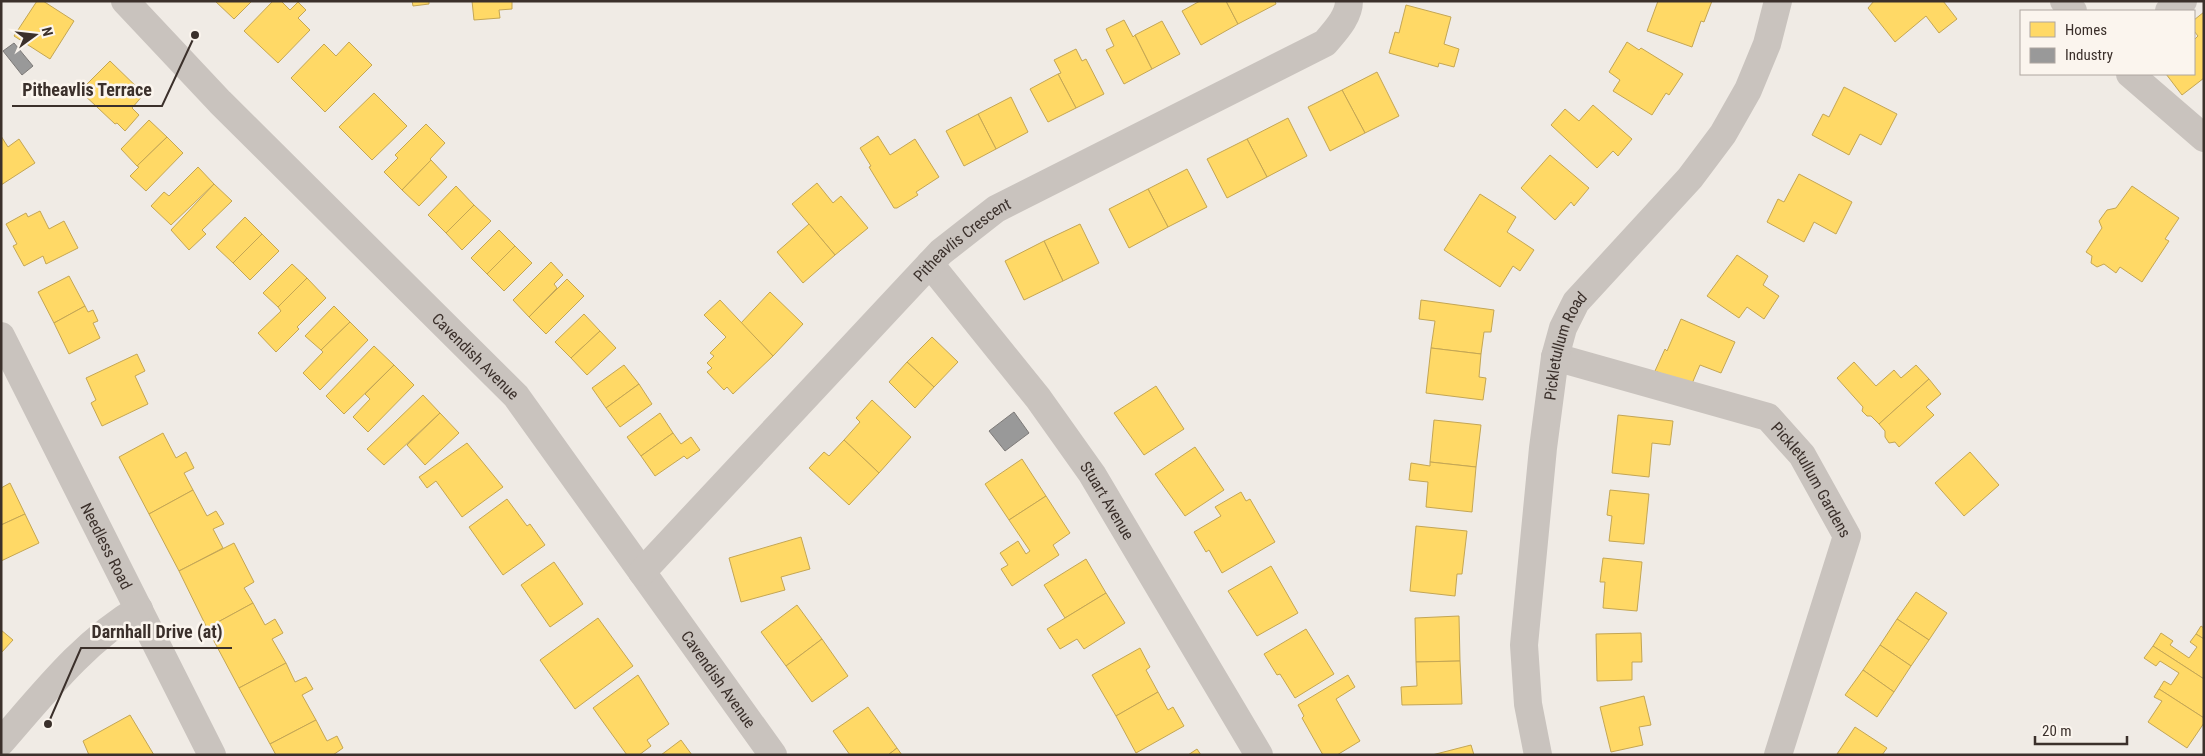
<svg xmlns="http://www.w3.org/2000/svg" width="2205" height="756" font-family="'Roboto Condensed',sans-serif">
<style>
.homes{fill:#ffd966;stroke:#c4a654}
.industry{fill:#999;stroke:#7d7a78}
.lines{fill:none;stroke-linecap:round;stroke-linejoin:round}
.minor{stroke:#c9c3be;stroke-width:28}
.labels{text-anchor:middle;stroke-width:5;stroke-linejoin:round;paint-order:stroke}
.street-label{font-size:16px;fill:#3b302b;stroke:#fbf5ee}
.leader{fill:none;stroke:#3b302b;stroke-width:2}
.callout-dot{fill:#3b302b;stroke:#fbf5ee;stroke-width:2}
.callout-label{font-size:18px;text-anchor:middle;font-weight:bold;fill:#3b302b;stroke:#fbf5ee;stroke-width:5;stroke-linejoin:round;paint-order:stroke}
</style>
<rect width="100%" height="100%" fill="#f0ebe5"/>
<g class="homes">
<path d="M37 1H43L74 21 50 59 14 36Z"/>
<path d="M215 1H252L234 19Z"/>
<path d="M273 1H281L290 10 298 2 306 10 298 18 310 30 278 63 244 31Z"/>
<path d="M412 1H429V4L413 6Z"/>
<path d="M472 1H512V9L499 10 500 18 474 20Z"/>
<path d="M1200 1H1226L1238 24 1201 45 1182 11Z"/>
<path d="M1226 1H1275L1276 4 1238 24Z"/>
<path d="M1658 1H1712L1704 22 1701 21 1692 47 1647 31Z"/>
<path d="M1874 1H1943L1957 19 1939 33 1926 16 1895 42 1868 8Z"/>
<path d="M1406 5 1451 17 1444 44 1459 49 1454 67 1439 63 1438 67 1389 53 1395 32 1399 33Z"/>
<path d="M2204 12V78L2182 95 2166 74H2194V40L2198 36 2194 31V20Z"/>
<path d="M1124 20 1133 37 1135 35 1152 69 1124 84 1106 50 1114 46 1106 29Z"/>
<path d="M1162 21 1180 54 1152 69 1135 35Z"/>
<path d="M349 42 372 65 325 112 291 78 324 44 336 56Z"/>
<path d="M1627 42 1639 50 1641 48 1683 74 1669 95 1666 93 1652 115 1613 91 1620 80 1609 72Z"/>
<path d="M1076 49 1082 61 1086 59 1104 94 1076 108 1058 74 1061 73 1054 60Z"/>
<path d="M110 61 144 94 132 108 139 115 125 131 117 123 115 124 80 91Z"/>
<path d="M1377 72 1399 116 1365 133 1342 90Z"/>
<path d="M1058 74 1076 108 1048 122 1030 89Z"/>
<path d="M1844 87 1897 114 1881 145 1860 134 1849 155 1812 135 1823 114 1829 117Z"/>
<path d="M1342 90 1365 133 1330 151 1308 107Z"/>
<path d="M374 93 407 126 372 160 339 127Z"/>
<path d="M1011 97 1028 132 996 149 978 114Z"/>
<path d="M1593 105 1632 139 1618 156 1613 151 1597 168 1551 125 1565 109 1579 121Z"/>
<path d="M978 114 996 149 964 166 946 131Z"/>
<path d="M1288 118 1307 156 1267 177 1247 139Z"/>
<path d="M149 120 167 137 137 166 121 149Z"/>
<path d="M426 124 445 143 430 159 431 160 402 190 384 172 398 158 395 155Z"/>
<path d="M1 136 8 147 19 139 35 163 1 185Z"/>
<path d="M878 136 890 155 915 139 939 177 916 192 918 195 897 208H894L869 167 871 166 860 148Z"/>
<path d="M167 137 183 153 146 191 130 176 139 167 137 166Z"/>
<path d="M1247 139 1267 177 1227 198 1207 159Z"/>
<path d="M1550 155 1589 188 1574 206 1571 202 1555 220 1521 188Z"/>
<path d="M431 160 447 177 419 206 402 190Z"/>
<path d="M198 167 214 184 171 225 151 206 164 192 169 196Z"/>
<path d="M1187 169 1207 207 1168 227 1148 189Z"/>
<path d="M1799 174 1852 202 1836 234 1814 222 1804 242 1767 222 1778 199 1784 202Z"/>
<path d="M817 183 833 203 841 196 868 228 835 255 792 204Z"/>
<path d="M214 184 232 201 202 230 206 234 189 250 171 230Z"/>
<path d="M456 186 474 205 446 233 428 215Z"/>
<path d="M2132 186 2179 218 2165 239 2169 241 2142 282 2120 267 2116 273 2104 264 2097 267 2091 263 2092 256 2086 252 2102 228 2099 221 2107 210 2116 208Z"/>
<path d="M1148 189 1168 227 1129 248 1109 209Z"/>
<path d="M1480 194 1516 217 1507 232 1534 250 1520 271 1513 266 1500 287 1444 250Z"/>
<path d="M474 205 491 221 462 250 446 233Z"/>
<path d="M40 211 49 229 64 221 78 248 46 264 43 256 24 266 13 246 17 244 6 224 26 213 28 217Z"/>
<path d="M245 217 262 234 233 263 216 247Z"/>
<path d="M809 224 835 255 803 283 777 252Z"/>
<path d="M1080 224 1099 263 1063 281 1044 241Z"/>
<path d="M499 230 515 246 487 274 471 258Z"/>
<path d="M262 234 279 251 250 280 233 263Z"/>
<path d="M1044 241 1063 281 1024 300 1005 261Z"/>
<path d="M515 246 532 263 504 291 487 274Z"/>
<path d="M1737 255 1768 276 1763 285 1779 296 1764 319 1747 307 1739 318 1707 296Z"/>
<path d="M551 262 563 275 554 284 557 288 529 317 513 300Z"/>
<path d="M292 264 307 278 278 307 263 293Z"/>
<path d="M69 276 85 306 54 323 38 292Z"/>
<path d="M307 278 326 298 297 327 299 329 276 352 258 333 281 311 278 307Z"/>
<path d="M567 279 584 296 546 334 529 317Z"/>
<path d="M770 292 803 324 773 356 741 323Z"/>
<path d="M720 300 773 356 733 394 727 387 724 390 707 372 712 368 707 363 714 356 710 353 726 337 704 315Z"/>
<path d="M1421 300 1494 310 1491 332H1484L1481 354 1431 348 1435 321 1419 319Z"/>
<path d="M85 306 88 312 93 310 98 321 93 323 100 338 69 354 54 323Z"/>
<path d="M334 306 350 322 321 350 305 336Z"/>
<path d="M584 314 600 331 571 358 555 342Z"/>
<path d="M1681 319 1735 342 1721 373 1700 365 1691 386 1655 371 1665 349 1667 351Z"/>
<path d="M350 322 368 340 320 390 303 373 323 352 321 350Z"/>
<path d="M600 331 616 348 587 375 571 358Z"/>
<path d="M932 337 958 362 934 387 907 362Z"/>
<path d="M374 346 394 365 344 414 326 396Z"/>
<path d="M1431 348 1481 354 1479 377 1486 378 1483 400 1426 393Z"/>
<path d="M137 354 145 371 135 376 148 404 102 426 91 403 96 400 86 378Z"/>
<path d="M907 362 934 387 915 408 889 382Z"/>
<path d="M1854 362 1876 386 1894 370 1901 378 1916 365 1929 379 1879 424 1871 416H1867L1862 411 1863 407 1837 378Z"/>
<path d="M394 365 414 385 368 432 353 417 370 399 365 394Z"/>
<path d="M624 365 639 384 606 408 592 388Z"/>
<path d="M1929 379 1941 394 1926 407 1934 415 1899 447 1895 442 1889 443 1885 437V431L1879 424Z"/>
<path d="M639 384 652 404 620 427 606 408Z"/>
<path d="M1156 386 1184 429 1144 455 1114 413Z"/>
<path d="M423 395 440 413 384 465 367 449Z"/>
<path d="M872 400 911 437 879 473 844 440 860 422 856 418Z"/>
<path d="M440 413 459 433 425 465 407 445Z"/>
<path d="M660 413 673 433 641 456 627 437Z"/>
<path d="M1618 415 1673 421 1670 445 1652 443 1649 477 1612 473Z"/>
<path d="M1434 420 1481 425 1476 467 1430 462Z"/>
<path d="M163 433 176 458 186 452 194 468 184 473 193 490 149 514 119 457Z"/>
<path d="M673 433 681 444 691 437 700 450 687 459 684 456 655 476 641 456Z"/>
<path d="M844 440 879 473 849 505 809 468 824 452 829 456Z"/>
<path d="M467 443 503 487 462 517 436 481 427 488 419 477Z"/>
<path d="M1195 447 1224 490 1185 516 1155 474Z"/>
<path d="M1970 452 1999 485 1964 516 1935 483Z"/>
<path d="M1022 459 1046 496 1009 520 985 484Z"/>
<path d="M1430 462 1476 467 1472 512 1426 507 1428 482 1409 480 1411 463 1430 466Z"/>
<path d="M10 483 25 514 1 525V488Z"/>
<path d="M193 490 207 516 216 511 224 524 213 529 223 548 179 571 149 514Z"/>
<path d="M1610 490 1649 494 1644 544 1609 541 1612 516 1607 515Z"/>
<path d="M1241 492 1246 501 1250 499 1275 542 1222 573 1209 550 1206 552 1194 532 1221 516 1215 507Z"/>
<path d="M1046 496 1070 533 1053 545 1059 555 1012 586 1001 569 1008 565 1000 553 1018 541 1026 554 1030 551 1009 520Z"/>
<path d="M507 499 527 526 530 524 545 545 503 575 469 527Z"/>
<path d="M25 514 39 543 1 561V525Z"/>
<path d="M1416 526 1467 531 1462 574H1457L1455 596 1410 591Z"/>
<path d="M801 537 810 569 781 577 785 590 741 602 729 558Z"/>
<path d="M234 543 254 582 244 588 253 603 207 628 179 571Z"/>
<path d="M1603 558 1642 562 1637 611 1603 608 1605 582H1600Z"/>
<path d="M1086 559 1106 593 1065 618 1044 585Z"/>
<path d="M554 562 583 604 550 627 521 585Z"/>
<path d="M1271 566 1298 613 1257 636 1228 591Z"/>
<path d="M1916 592 1947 613 1929 640 1897 619Z"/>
<path d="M1106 593 1125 623 1084 649 1077 639 1060 649 1047 629Z"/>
<path d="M253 603 265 625 275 619 283 633 272 639 286 663 239 688 207 628Z"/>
<path d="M797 605 822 639 786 666 761 632Z"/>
<path d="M1459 616 1460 661 1416 662 1415 618Z"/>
<path d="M598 618 633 666 575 709 540 660Z"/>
<path d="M1897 619 1929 640 1911 666 1880 645Z"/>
<path d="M2201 626 2204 628V639L2196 634Z"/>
<path d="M1306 629 1334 674 1295 698 1280 674 1277 675 1264 654Z"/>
<path d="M1 630 13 640 1 653Z"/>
<path d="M1641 633 1642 662H1632V680L1597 681 1596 634Z"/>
<path d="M2161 633 2173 641 2170 645 2189 658 2197 647 2190 642 2196 634 2204 639V679L2153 646Z"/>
<path d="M822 639 848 676 812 702 786 666Z"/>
<path d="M1880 645 1911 666 1894 692 1863 670Z"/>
<path d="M2153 646 2204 679V718L2159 689 2164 681 2171 685 2179 673 2160 661 2156 666 2144 658Z"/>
<path d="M1140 648 1150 667 1146 670 1158 692 1116 716 1092 675Z"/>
<path d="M1460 661 1462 704 1402 705 1401 687 1417 686 1416 662Z"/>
<path d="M286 663 295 682 306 677 313 689 302 695 316 720 270 744 239 688Z"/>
<path d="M1863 670 1894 692 1877 717 1845 695Z"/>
<path d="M638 675 669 724 647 740 651 746 639 755H627L593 708Z"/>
<path d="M1348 675 1355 687 1336 699 1360 741 1337 755H1323L1302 718 1304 716 1298 705Z"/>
<path d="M2159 689 2204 718V723L2187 748 2148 722 2162 701 2154 697Z"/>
<path d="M1158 692 1168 710 1173 707 1184 726 1136 753 1116 716Z"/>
<path d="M1644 696 1651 725 1639 727 1643 745 1611 752 1600 707Z"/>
<path d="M868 707 897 748 888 755H850L833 731Z"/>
<path d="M130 715 154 755H89L83 741Z"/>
<path d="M316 720 327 741 337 736 343 748 333 755H276L270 744Z"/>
<path d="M1855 727 1887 748 1882 755 1837 754Z"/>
<path d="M681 740 692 755H661Z"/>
<path d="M1471 745 1474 755H1432Z"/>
<path d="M897 748 902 755H888Z"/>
<path d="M1197 749 1201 755H1188Z"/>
</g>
<g class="industry">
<path d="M14 43 33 66 22 75 3 51Z"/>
<path d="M1014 412 1029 433 1005 451 989 431Z"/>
</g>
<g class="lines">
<g class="minor">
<path id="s1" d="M125 1 220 102 516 396 773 755"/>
<path d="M2064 1 2073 11"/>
<path d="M2169 11 2183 1"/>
<path d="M2130 74 2204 138"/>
<path id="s2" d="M930 264 1038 398 1092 474 1259 755"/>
<path id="s3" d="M1 336 212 755"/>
<path id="s4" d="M1555 357 1768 417 1802 455 1847 536 1778 755"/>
<path id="s5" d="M642 572 941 252 996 209 1325 43C1335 31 1349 17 1349 1"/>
<path d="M1 742C43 694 84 641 139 609"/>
<path id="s6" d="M1538 755 1528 704 1524 645 1543 448 1555 357 1563 328 1576 302 1690 178 1723 134 1748 90 1767 44 1778 1"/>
</g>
</g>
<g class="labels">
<g class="street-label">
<text dy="6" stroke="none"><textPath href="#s5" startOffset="462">Pitheavlis Crescent</textPath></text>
<text dy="6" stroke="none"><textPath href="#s6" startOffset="414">Pickletullum Road</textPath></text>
<text dy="6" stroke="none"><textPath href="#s1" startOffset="499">Cavendish Avenue</textPath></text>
<text dy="6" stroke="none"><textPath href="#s4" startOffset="298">Pickletullum Gardens</textPath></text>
<text dy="6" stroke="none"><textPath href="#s2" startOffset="296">Stuart Avenue</textPath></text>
<text dy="6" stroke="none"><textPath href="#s3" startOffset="235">Needless Road</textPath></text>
<text dy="6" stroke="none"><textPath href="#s1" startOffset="904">Cavendish Avenue</textPath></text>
</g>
</g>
<path class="leader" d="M195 35L162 106H12M48 724L81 648H232"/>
<g class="callout-dot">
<circle cx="195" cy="35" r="5"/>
<circle cx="48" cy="724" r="5"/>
</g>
<g class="callout-label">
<text x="87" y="96">Pitheavlis Terrace</text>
<text x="157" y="638">Darnhall Drive (at)</text>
</g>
<rect width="2205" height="756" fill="none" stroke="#3b302b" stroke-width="5"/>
<rect x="2020" y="10" width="175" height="65" fill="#fbf5ee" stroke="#aea6a0"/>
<rect x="2030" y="22" width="25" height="15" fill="#ffd966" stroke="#aea6a0"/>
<text x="2065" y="35" font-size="15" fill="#3b302b">Homes</text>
<rect x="2030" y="48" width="25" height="15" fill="#999999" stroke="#aea6a0"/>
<text x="2065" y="60" font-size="15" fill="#3b302b">Industry</text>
<g transform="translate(35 35) rotate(75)" stroke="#fbf5ee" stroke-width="4" paint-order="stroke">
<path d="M0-4L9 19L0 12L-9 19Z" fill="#3b302b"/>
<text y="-8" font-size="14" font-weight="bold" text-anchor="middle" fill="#3b302b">N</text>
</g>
<path d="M2035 736v8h92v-8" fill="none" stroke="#3b302b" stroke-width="2.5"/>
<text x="2042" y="736" font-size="15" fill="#3b302b" stroke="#fbf5ee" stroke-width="4" paint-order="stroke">20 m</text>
</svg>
